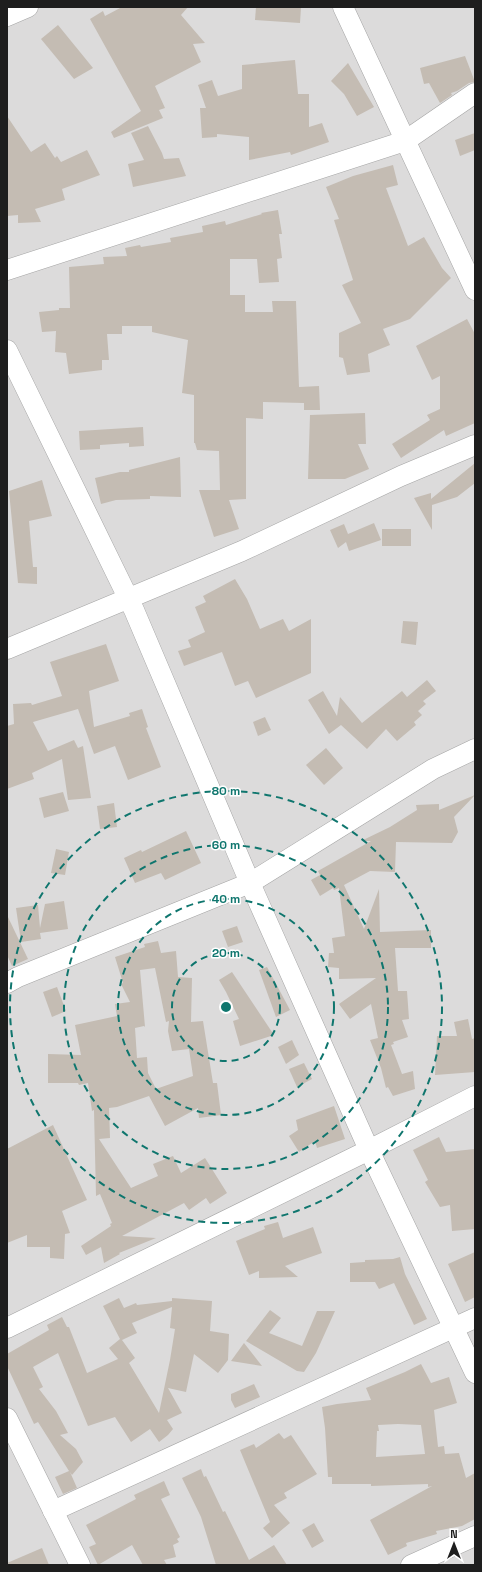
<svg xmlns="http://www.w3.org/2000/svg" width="482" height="1572" font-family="'Space Grotesk',sans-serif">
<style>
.residential{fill:#dcdbdb}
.building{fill:#c4bcb3;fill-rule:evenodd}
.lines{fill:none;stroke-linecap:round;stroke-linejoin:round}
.minor-casing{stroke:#a5a5a5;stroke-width:21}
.minor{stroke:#fff;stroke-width:20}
.ring{fill:none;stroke:#0f766e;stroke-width:2;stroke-dasharray:7 5}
.centre{fill:#0f766e;stroke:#fff;stroke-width:2}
.ring-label{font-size:12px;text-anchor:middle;font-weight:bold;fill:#0f766e;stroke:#fff;stroke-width:3;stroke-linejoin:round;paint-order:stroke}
</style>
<rect width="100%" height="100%" fill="#f0ede4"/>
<rect class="residential" x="7" y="7" width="468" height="1558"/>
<g class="building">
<path d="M122 7H188L181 15 205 43 193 44 201 62 155 86 165 108 159 110 163 118 114 138 111 132 141 111 90 19 103 11 105 16Z"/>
<path d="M256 7H301L300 23 255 20Z"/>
<path d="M58 25 93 68 74 79 41 39Z"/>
<path d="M465 56 475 82 469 83 457 91 451 93 452 95 440 103 429 83 424 84 420 68Z"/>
<path d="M295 60 298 94H309V127L322 123 329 142 291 155 290 152 249 160V137L217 134V137L202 138 200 108H206L198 85 212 80 218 96 242 89V65Z"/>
<path d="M348 63 374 107 357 116 344 94 331 81Z"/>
<path d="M7 116 31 152 45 143 55 158 57 156 61 162 87 150 100 175 62 189 65 200 35 209 41 222 18 223V215L7 216Z"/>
<path d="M148 126 162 153 164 159 179 158 186 176 133 187 128 164 144 160 131 133Z"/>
<path d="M475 133V150L460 156 455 140Z"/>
<path d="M393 165 398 185 386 188 408 246 424 237 442 268 451 278 410 319 383 329 390 345 368 354 370 372 347 375 343 358 339 357V333L361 323 342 285 353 280 334 220 339 219 326 187 353 176Z"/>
<path d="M278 210 282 234H279L282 258 277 259 279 282 259 283 257 259H230V295H245V312H273L272 301H296L299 387 319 386 320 410H304V403L263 402V419L246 418V499L229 500 239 529 214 537 199 490H220L219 451 197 450 195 443H194V395L182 393 188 340 152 332V326H122V334H107L109 360H102V370L69 374 66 353 55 352 56 331 42 332 39 312 59 310V308H70L69 267 104 264 103 257 127 256 125 248 140 245 141 247 171 242 170 238 203 232 202 226 225 221 226 225 262 214 261 213Z"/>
<path d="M467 319 475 334V423L446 436 444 430 401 458 392 444 430 420 427 415 440 409V376L432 380 416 346Z"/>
<path d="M365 413 366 444H358L369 469 345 479H308L310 415Z"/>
<path d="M143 427 144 446 129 447V443L100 445V449L80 450 79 431Z"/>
<path d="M180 457 181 497 150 496V499L116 500 101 504 95 478 120 472H129V470Z"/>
<path d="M475 463V483L457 497 432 505V530L414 498 431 493V499Z"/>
<path d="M42 480 52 516 29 521 33 567H37V584L18 583 9 491Z"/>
<path d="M374 523 381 540 349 551 346 542 338 548 330 530 344 524 348 534Z"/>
<rect x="382" y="529" width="29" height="17"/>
<path d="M235 579 247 599 260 629 283 619 289 631 311 619V673L256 698 248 681 235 686 222 652 184 666 178 651 191 647 188 640 205 632 195 607 206 602 203 596Z"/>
<path d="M403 621 418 622 416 645 401 643Z"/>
<path d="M106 644 119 681 89 691 94 727 130 716 129 713 142 709 148 727 146 728 161 767 128 780 115 746 94 754 78 709 33 722 48 751 74 740 78 748 83 746 91 798 68 800 62 759 32 773 34 779 7 789V726L14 724 13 704 31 703 32 705 62 696 50 662Z"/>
<path d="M427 680 436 691 423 701 426 704 418 711 422 715 414 722 416 725 397 741 386 729 367 749 341 725 329 734 308 700 323 691 337 716 340 697 362 723 402 691 407 697Z"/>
<path d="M265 717 271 730 258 736 253 722Z"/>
<path d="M326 748 343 768 324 785 306 765Z"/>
<path d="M63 792 69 811 44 818 39 798Z"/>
<path d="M475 795 454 817 458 832 452 843 396 842 395 872 370 871 344 885 364 929 379 889 380 932 431 930V948H395L398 991H407L409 1019 402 1020 408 1037 393 1042 394 1044 391 1045 402 1074 413 1071 415 1089 393 1096 388 1087 386 1088 381 1068 370 1040 378 1038 371 1004 350 1019 339 1004 376 978 339 979V968L328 967 329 953H334L332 938 345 936 339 888 334 890 333 888 320 896 311 880 320 875 318 871 371 841H361L390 827 417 810 416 805 439 804V810Z"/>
<path d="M114 803 117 827 100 829 97 806Z"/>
<path d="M186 831 201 863 165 880 161 873 135 883 124 858 141 850 142 852Z"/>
<path d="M56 849 69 852 65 875 51 873Z"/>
<path d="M64 901 68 929 40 933 41 939 21 942 16 908 38 905 40 928 45 904Z"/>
<path d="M7 915 28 959 12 966 7 955Z"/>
<path d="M237 926 243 942 228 947 222 931Z"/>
<path d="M158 941 161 953 176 951 178 977 192 978 191 1022 203 1021 213 1083H217L221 1115 199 1118 198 1108 165 1126 149 1096 117 1107 109 1108 110 1138 99 1139 131 1188 158 1176 153 1164 173 1156 181 1173 205 1158 227 1193 210 1204 206 1198 189 1210 184 1203 122 1236 156 1238 119 1253 120 1254 104 1263 101 1247 86 1255 81 1246 111 1226 110 1224 112 1223 100 1194 96 1196 94 1110 92 1111 88 1083 79 1085 78 1083H48V1054L81 1055 75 1025 117 1016 115 1004 130 1002 121 984 123 983 115 957 145 947 144 944ZM155 968 166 1022 169 1021 168 1031 172 1051 189 1049 193 1076 156 1089 148 1073 147 1057 137 1058 135 1028 144 1026 145 1027 140 970Z"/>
<path d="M267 967 290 1010 276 1017 259 970Z"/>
<path d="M232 972 274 1035 240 1046 233 1021 239 1019 226 992 219 980Z"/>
<path d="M57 987 66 1011 52 1017 43 992Z"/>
<path d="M468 1019 472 1039 475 1038V1072L435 1075 437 1036H457L454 1022Z"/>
<path d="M292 1040 299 1055 286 1064 278 1047Z"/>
<path d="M304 1063 312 1079 297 1087 289 1069Z"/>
<path d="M334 1106 345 1139 317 1148 315 1141 299 1152 289 1136 298 1130 296 1120Z"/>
<path d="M53 1125 87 1200 62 1211 70 1233 65 1234 64 1259 50 1258V1247H27V1235L7 1243V1149Z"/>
<path d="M439 1137 446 1152 475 1149V1229L452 1231 450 1205 440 1207 425 1182 428 1180 413 1150Z"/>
<path d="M278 1222 283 1238 313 1227 322 1253 285 1266 298 1277 259 1278V1271L249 1275 236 1241 265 1229 264 1226Z"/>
<path d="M475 1252V1297L465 1302 448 1264Z"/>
<path d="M400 1257 405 1274 427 1319 414 1325 394 1283 379 1289 375 1282H350V1263L365 1262V1260L393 1259Z"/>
<path d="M119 1298 124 1308 136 1303 137 1305 172 1301V1298L212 1301 210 1331 229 1334 228 1360 218 1373 194 1354 186 1392 168 1388 182 1413 167 1420 173 1429 168 1435 159 1442 150 1429 131 1442 115 1417 88 1426 58 1353 33 1367 43 1387 39 1389 56 1411 68 1433 60 1435 76 1449 83 1462 72 1475 70 1472 77 1488 63 1494 55 1477 69 1471 38 1422 34 1424 7 1366V1354L49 1330 47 1325 62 1317 67 1327H69L87 1373 118 1359 109 1348 120 1339 103 1306ZM172 1307 170 1328 175 1329 170 1360 159 1413 129 1363 135 1358 122 1340 137 1333 132 1323Z"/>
<path d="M270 1310 281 1318 269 1333 302 1346 317 1311H335L316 1353 304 1372 297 1371 246 1341Z"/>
<path d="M244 1343 262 1366 231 1361Z"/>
<path d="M421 1364 431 1383 449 1377 457 1403 434 1410 438 1447 444 1446 445 1454 459 1453 466 1478 475 1473V1519L462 1526 436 1531 437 1534 406 1543 407 1546 388 1555 370 1520 432 1486 428 1487V1484L371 1486V1484H332V1477H328L325 1428 322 1407 337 1404 371 1400 366 1388 405 1372ZM398 1424 421 1425 425 1454 376 1457 377 1431H379L378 1425Z"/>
<path d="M254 1384 260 1397 235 1408 231 1400V1394Z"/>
<path d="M279 1433 284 1439 291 1435 317 1474 284 1493 287 1498 274 1505 290 1523 272 1538 263 1528 270 1522 240 1450 254 1444 256 1448Z"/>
<path d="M201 1469 204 1477 206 1476 223 1512 225 1511 249 1560 274 1545 287 1565H216L201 1517 182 1478Z"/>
<path d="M164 1481 170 1495 161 1499 180 1537 177 1539 179 1542 173 1545 176 1557 164 1560 167 1565H143L132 1545 98 1565 89 1547 96 1544 86 1525 136 1499 134 1495Z"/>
<path d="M314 1523 324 1541 312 1548 302 1530Z"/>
<path d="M42 1548 49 1565H7V1563Z"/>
</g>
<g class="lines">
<defs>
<g id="minor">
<path d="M343 7 475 290"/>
<path d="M7 16 28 7"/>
<path d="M7 270 405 141 475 93"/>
<path d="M7 350 134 610 250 883 369 1150 475 1373"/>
<path d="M7 649 242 551 401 476 475 445"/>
<path d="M7 983 18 977 250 883 433 769 475 749"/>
<path d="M7 1328 369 1150 475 1096"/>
<path d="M7 1418 80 1565"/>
<path d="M53 1511 475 1318"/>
<path d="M411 1565 475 1536"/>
</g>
</defs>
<use href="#minor" class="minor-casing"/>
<use href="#minor" class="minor"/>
</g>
<g class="ring">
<circle cx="226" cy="1007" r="54"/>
<circle cx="226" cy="1007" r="108"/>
<circle cx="226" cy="1007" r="162"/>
<circle cx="226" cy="1007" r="216"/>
</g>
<circle cx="226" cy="1007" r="6" class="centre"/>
<g class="ring-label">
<text x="226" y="795">80 m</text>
<text x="226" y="849">60 m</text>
<text x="226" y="903">40 m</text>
<text x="226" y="957">20 m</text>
</g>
<rect width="482" height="1572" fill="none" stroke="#1e1e1e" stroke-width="16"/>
<g transform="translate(454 1544)" stroke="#ffffff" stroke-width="3" paint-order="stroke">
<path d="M0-3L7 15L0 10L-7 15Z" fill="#1e1e1e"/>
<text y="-6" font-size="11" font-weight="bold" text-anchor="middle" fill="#1e1e1e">N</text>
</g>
</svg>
